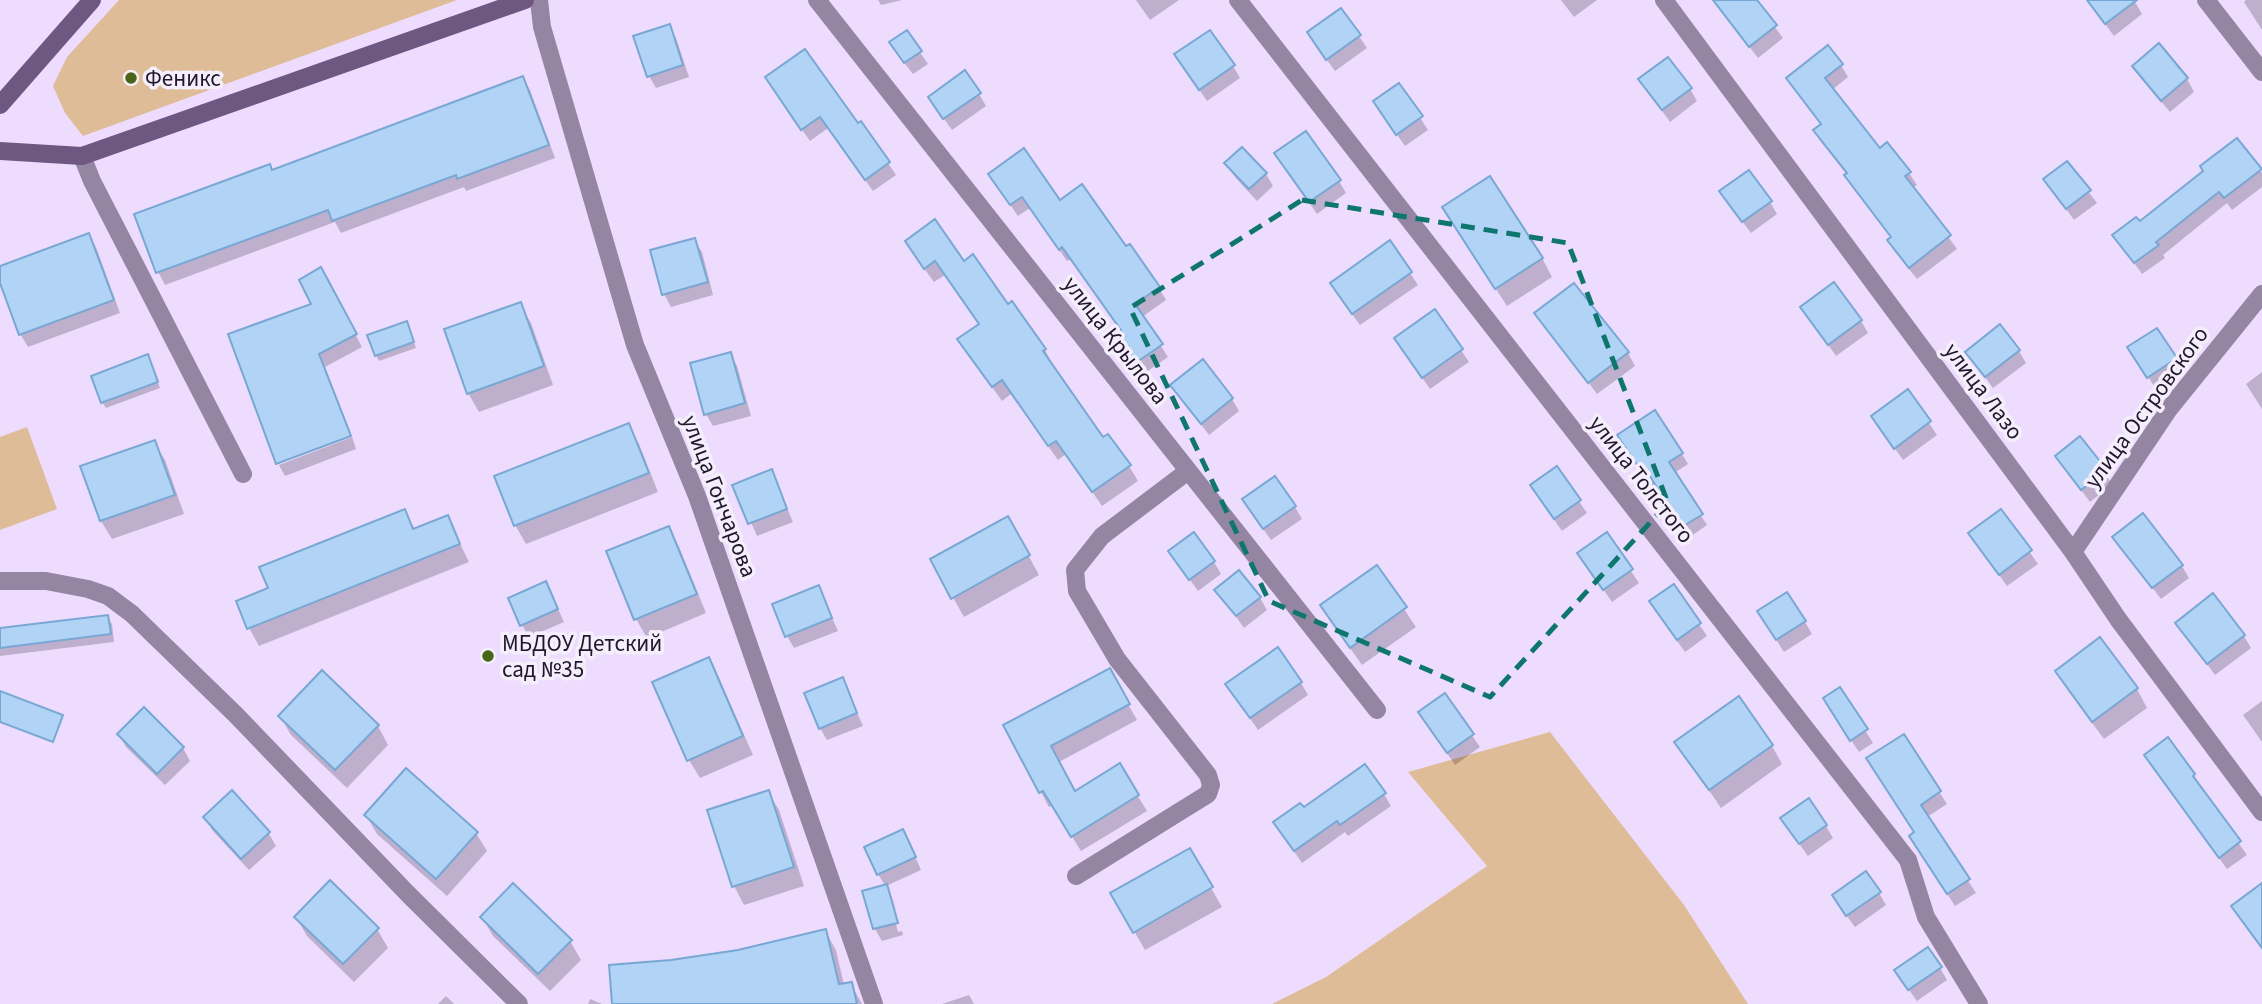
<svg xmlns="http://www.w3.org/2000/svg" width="2262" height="1004" font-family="'Source Sans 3',sans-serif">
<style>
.green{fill:#debc98}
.shadow{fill:#0003;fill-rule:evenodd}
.building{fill:#b0d3f6;stroke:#78a7d4;stroke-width:2}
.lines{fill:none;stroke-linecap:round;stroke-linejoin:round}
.street{stroke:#9486a3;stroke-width:18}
.secondary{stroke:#6e5882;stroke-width:18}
.marked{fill:none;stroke:#0f766e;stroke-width:5;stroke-dasharray:14 9;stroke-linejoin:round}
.poi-dot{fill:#486518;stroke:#f5effb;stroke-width:2.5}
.labels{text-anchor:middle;stroke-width:7;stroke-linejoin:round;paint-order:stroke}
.poi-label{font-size:23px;fill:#21162b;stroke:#f5effb;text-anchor:start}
.street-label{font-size:23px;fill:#21162b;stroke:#f5effb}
</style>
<rect width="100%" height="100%" fill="#eedcff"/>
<g class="green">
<path d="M119 0H457L83 136 65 113 53 86 67 57Z"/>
<path d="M27 427 57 509 0 530V437Z"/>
<path d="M1550 732 1684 905 1748 1004H1272L1326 977 1487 866 1408 772Z"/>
</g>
<g class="shadow">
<path d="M878 0H902L881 5Z"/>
<path d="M1136 0H1179L1150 20Z"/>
<path d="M1561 0H1597L1574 17Z"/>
<path d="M1755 0 1783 38 1758 58 1715 1Z"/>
<path d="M2087 0H2134L2142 14 2114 36Z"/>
<path d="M2246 0H2262V30L2244 2Z"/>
<path d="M669 26 676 38 689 77 656 88 649 76Z"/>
<path d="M906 32 928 64 913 74 898 55Z"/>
<path d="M1359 36 1367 48 1335 71 1316 45Z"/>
<path d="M2159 46 2187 79 2194 92 2170 112 2141 78 2134 66Z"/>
<path d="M1841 65 1848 77 1832 90 1879 150 1909 173 1917 185 1912 188 1957 249 1917 279 1896 253 1889 241 1892 238 1853 188 1847 175 1822 143 1815 131 1822 125 1788 79Z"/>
<path d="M1233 66 1240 78 1207 101 1184 67Z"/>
<path d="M523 78 530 90 555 158 466 191 464 187 341 233 335 222 165 285 158 272 137 215 272 172Z"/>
<path d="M1399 85 1428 130 1405 146 1382 114Z"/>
<path d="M1690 89 1697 101 1670 122 1648 91Z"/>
<path d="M774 90 857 126 861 123 896 175 873 191 828 128 810 141Z"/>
<path d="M979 94 986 106 952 130 937 109Z"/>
<path d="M2237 140 2262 173V187L2232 210 2227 203 2163 255 2165 258 2142 274 2115 236 2139 224 2205 172Z"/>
<path d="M1227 163 1266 174 1273 186 1257 201 1234 176Z"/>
<path d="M2067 164 2097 203 2074 220 2046 180Z"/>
<path d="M1284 166 1339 181 1346 193 1317 214Z"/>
<path d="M998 187 1060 202 1126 249 1159 288 1166 300 1142 317 1168 357 1145 373 1130 352 1126 337 1071 259 1067 261 1030 208 1018 216Z"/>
<path d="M1770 202 1777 214 1751 233 1729 204Z"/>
<path d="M1455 226 1542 258 1552 277 1507 306Z"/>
<path d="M89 235 96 247 120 313 28 347 21 335 0 278V268Z"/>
<path d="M694 240 702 252 713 295 671 307 664 294Z"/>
<path d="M915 256 964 263 1007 306 1011 303 1045 350 1053 365 1051 366 1103 439 1129 466 1138 481 1102 506 1066 454 1058 460 1011 394 1002 401 968 354 980 325 945 275 934 282Z"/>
<path d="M1410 273 1418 285 1360 325 1339 296Z"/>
<path d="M328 282 362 347 325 367 351 434 277 462 314 304Z"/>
<path d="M1574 286 1628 353 1635 366 1597 394 1537 313Z"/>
<path d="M520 305 531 323 553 385 479 412 468 393Z"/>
<path d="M1802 307 1861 321 1868 333 1836 356Z"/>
<path d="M409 329 416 348 379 361 376 355Z"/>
<path d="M2157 330 2183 371 2156 389 2137 360Z"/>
<path d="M1403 350H1461L1469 362 1430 389Z"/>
<path d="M2019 351 2026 363 1993 388 1967 352Z"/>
<path d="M730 354 737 366 751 416 713 426 706 414Z"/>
<path d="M150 362 160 388 106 408 102 402Z"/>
<path d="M2262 372V409L2246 384Z"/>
<path d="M1172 385 1232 399 1239 411 1209 435Z"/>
<path d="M1908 392 1937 435 1903 460 1873 417Z"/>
<path d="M628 425 639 444 658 492 526 544 515 525Z"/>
<path d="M352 437 356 449 285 476 279 465Z"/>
<path d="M2080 439 2112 484 2090 502 2057 457Z"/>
<path d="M154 442 165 460 184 514 112 539 101 521 82 467Z"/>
<path d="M1625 446 1682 454 1688 464 1674 473 1707 525 1690 537 1656 484 1652 487Z"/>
<path d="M1556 468 1587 513 1562 531 1539 498Z"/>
<path d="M771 471 793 522 757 536 735 486Z"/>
<path d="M1295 507 1302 519 1271 540 1251 512Z"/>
<path d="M405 511 415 530 447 517 469 562 259 646 249 628 270 589Z"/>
<path d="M2001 511 2038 564 2007 586 1970 534Z"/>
<path d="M1008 518 1039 575 964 617 932 560Z"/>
<path d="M668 528 679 547 706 613 647 638 636 619Z"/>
<path d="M1607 535 1639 583 1612 602 1587 566Z"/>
<path d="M2115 538 2182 566 2189 578 2161 599Z"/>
<path d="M1214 562 1221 574 1198 591 1178 563Z"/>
<path d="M1376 567 1416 627 1362 665 1333 624Z"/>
<path d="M1673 586 1707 636 1685 652 1658 614Z"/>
<path d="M818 587 838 631 794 648 787 636Z"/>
<path d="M1217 590 1260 598 1267 610 1244 628Z"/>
<path d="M552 596 564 622 529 637 522 625Z"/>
<path d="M107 616 112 624 114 642 0 656V630Z"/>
<path d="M1805 622 1812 634 1784 652 1766 624Z"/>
<path d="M2177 623 2244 636 2251 648 2215 675Z"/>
<path d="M2100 640 2137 689 2147 708 2104 739 2068 690 2057 671Z"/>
<path d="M708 659 719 678 753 755 700 778 689 760Z"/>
<path d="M1109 671 1137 720 1059 762 1075 793 1119 766 1147 811 1081 851 1053 806 1049 807 1005 726Z"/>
<path d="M842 679 863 726 827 740 820 728Z"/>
<path d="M1301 683 1308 695 1258 730 1235 696Z"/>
<path d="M1840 690 1873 743 1859 752 1832 711Z"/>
<path d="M1445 696 1480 747 1455 765 1428 725Z"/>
<path d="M2262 701V742L2243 715Z"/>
<path d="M280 716 378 726 388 745 347 788 291 735Z"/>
<path d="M119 734 183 748 190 761 165 785 126 747Z"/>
<path d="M1904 737 1947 804 1927 817 1976 893 1955 906 1918 848Z"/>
<path d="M1676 742 1772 746 1782 764 1721 808Z"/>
<path d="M2146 756 2194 775 2200 788 2247 855 2227 869Z"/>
<path d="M768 792 779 810 804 886 744 905 734 886Z"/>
<path d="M232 793 269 834 276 846 249 870 212 830 205 817Z"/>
<path d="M1384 794 1391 806 1348 836 1345 832 1302 863 1283 835 1303 810Z"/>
<path d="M366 815 476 833 487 851 447 896 377 834Z"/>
<path d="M1826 826 1833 838 1808 856 1790 831Z"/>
<path d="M909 843 921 870 886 886 893 899 903 935 882 941 875 929 864 892 886 887 878 874ZM889 897H892L902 931 898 932Z"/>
<path d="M1189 850 1222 907 1145 950 1112 893Z"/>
<path d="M1879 893 1886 905 1855 927 1841 908Z"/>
<path d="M296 917 377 929 388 948 354 982 307 936Z"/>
<path d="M482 917 570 941 581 960 550 991 493 936Z"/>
<path d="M825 931 836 950 844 985 851 984 862 1004H613L671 962 738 952Z"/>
<path d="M1940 968 1947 980 1917 1001 1904 983Z"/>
<path d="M969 995 974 1004H942Z"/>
<path d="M446 996 454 1004H438Z"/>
<path d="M590 999 602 1004H588Z"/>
</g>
<g class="building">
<path d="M1713 0H1757L1777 25 1749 47Z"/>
<path d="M2087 0H2137L2105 24Z"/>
<path d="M1341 8 1361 35 1326 60 1307 32Z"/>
<path d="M670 24 683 65 647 77 633 36Z"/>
<path d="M907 30 922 51 904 63 889 42Z"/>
<path d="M1210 30 1235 65 1199 90 1174 54Z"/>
<path d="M2159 43 2188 78 2161 101 2132 66Z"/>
<path d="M1828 45 1843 64 1825 78 1880 148 1887 142 1911 172 1905 176 1951 235 1909 268 1887 240 1891 237 1844 175 1847 173 1813 130 1821 124 1786 78Z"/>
<path d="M805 49 858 123 861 121 890 162 865 180 820 117 801 130 765 77Z"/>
<path d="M1668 57 1692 88 1662 110 1638 79Z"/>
<path d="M965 70 981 93 943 119 928 97Z"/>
<path d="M523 76 549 145 457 179 456 175 332 221 328 210 156 273 134 214 270 164 272 170Z"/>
<path d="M1399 83 1423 116 1396 135 1373 101Z"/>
<path d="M1306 131 1341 180 1309 202 1274 153Z"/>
<path d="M2237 138 2262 169 2224 198 2219 192 2156 242 2159 245 2134 263 2112 235 2136 217 2140 221 2203 171 2200 166Z"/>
<path d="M1242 147 1267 173 1249 189 1224 163Z"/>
<path d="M1024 148 1060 200 1082 184 1126 246 1130 244 1160 287 1135 304 1163 344 1137 362 1120 339 1125 336 1062 247 1059 250 1022 197 1010 205 988 174Z"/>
<path d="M2067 161 2091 190 2066 209 2043 179Z"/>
<path d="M1749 170 1772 201 1742 222 1719 191Z"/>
<path d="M1490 176 1543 258 1495 289 1442 207Z"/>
<path d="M935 219 964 261 973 254 1008 304 1012 301 1046 349 1043 351 1103 437 1108 434 1131 465 1092 492 1056 441 1048 446 1002 380 992 387 957 339 979 324 935 261 924 269 905 241Z"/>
<path d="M89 233 114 300 19 335 0 283V266Z"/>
<path d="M695 238 708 282 662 295 650 250Z"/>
<path d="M1390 240 1412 272 1352 314 1330 283Z"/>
<path d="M321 267 357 334 319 354 351 436 276 464 228 334 311 304 299 280Z"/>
<path d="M1834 282 1862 320 1828 345 1800 307Z"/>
<path d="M1574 283 1629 352 1588 383 1534 313Z"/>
<path d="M521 302 544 366 467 394 444 329Z"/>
<path d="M1435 309 1463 349 1422 378 1394 338Z"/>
<path d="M407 321 414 342 375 356 367 335Z"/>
<path d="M2000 324 2020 350 1985 377 1965 352Z"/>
<path d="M2157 328 2177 358 2147 378 2127 347Z"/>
<path d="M731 352 745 403 704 415 690 363Z"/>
<path d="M148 354 158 382 101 403 91 376Z"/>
<path d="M1203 359 1233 398 1201 424 1170 385Z"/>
<path d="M1908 389 1931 421 1894 449 1871 416Z"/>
<path d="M1655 410 1683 453 1669 462 1703 514 1682 527 1649 475 1645 477 1617 435Z"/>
<path d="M629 423 649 473 514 526 494 476Z"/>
<path d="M2080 436 2107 470 2081 490 2055 456Z"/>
<path d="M155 440 175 495 100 521 80 466Z"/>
<path d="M1557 466 1581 500 1554 519 1530 485Z"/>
<path d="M772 469 787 509 748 524 732 485Z"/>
<path d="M1275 476 1296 506 1263 529 1242 499Z"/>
<path d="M405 509 413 529 448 515 460 544 247 629 236 601 268 588 259 567Z"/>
<path d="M2001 509 2032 550 1999 575 1968 533Z"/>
<path d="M2143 513 2183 565 2152 588 2112 537Z"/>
<path d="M1008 516 1030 555 951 599 930 559Z"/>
<path d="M669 526 697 594 634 620 606 551Z"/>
<path d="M1194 532 1215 561 1189 580 1168 551Z"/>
<path d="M1607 532 1633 569 1603 590 1577 553Z"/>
<path d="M1377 565 1407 607 1350 648 1320 605Z"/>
<path d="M1239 570 1261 597 1236 616 1214 590Z"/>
<path d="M546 581 558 609 520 626 508 598Z"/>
<path d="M1674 584 1701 623 1677 640 1649 601Z"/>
<path d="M819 585 832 618 785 637 772 604Z"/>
<path d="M1787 592 1806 621 1776 640 1757 611Z"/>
<path d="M2213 593 2245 635 2207 664 2175 623Z"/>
<path d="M108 615 111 634 0 648V628Z"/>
<path d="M2100 637 2138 688 2092 722 2055 671Z"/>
<path d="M1278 647 1302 682 1250 718 1225 684Z"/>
<path d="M709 657 743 736 687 761 652 682Z"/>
<path d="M1110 668 1130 704 1051 746 1075 791 1120 763 1139 795 1071 837 1043 791 1039 793 1003 725Z"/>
<path d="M322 670 379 725 335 770 278 716Z"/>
<path d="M843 677 857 713 819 729 804 693Z"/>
<path d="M1840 687 1868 729 1850 741 1823 698Z"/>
<path d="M0 691 63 715 53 742 0 722Z"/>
<path d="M1445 693 1474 734 1447 753 1418 712Z"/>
<path d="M1739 696 1773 745 1709 790 1674 742Z"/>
<path d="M144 707 184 747 157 774 117 734Z"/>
<path d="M1904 734 1941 791 1921 805 1970 879 1947 894 1909 836 1914 832 1866 758Z"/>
<path d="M2168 737 2195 774 2193 776 2241 841 2219 858 2144 755Z"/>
<path d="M1365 764 1386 793 1340 825 1337 821 1294 851 1273 822 1300 803 1304 807Z"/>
<path d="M406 768 478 832 436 879 364 815Z"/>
<path d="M232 790 270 832 241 859 203 817Z"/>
<path d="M769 790 794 867 732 887 707 810Z"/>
<path d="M1809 798 1827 825 1799 844 1780 818Z"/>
<path d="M903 829 916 857 877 875 864 847Z"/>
<path d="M1190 848 1213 887 1133 933 1110 893Z"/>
<path d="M1866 871 1881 892 1846 916 1832 895Z"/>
<path d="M330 880 379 928 343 964 294 917Z"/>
<path d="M513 883 572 940 538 974 480 917Z"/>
<path d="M2262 883V948L2231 906Z"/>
<path d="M887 884 898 923 873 929 862 891Z"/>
<path d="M826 929 839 984 852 982 857 1004H612L609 965 671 960 738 950Z"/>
<path d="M1928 947 1942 967 1908 990 1894 970Z"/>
</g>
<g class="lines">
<g class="street">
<path d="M539 0 542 27 635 345 697 496 874 1004"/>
<path d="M817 0 1377 710"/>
<path d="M1238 0 1908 860 1926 917 1979 1004"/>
<path d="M1664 0 2073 552 2118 619 2262 812"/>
<path d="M2206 0 2262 72"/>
<path d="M82 156 92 181 243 474"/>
<path d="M2073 552 2169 409 2262 294"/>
<path d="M0 581H46L88 589 108 596 132 614 236 715 408 894 519 1004"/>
<path d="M1076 876 1208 794 1211 785 1208 775 1117 659 1077 591 1075 570 1102 536 1188 471"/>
</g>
<g class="secondary">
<path d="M0 105 92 0"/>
<path d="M0 151 82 156 525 0"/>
</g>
</g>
<path class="marked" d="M1302 200 1568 243 1668 503 1490 697 1269 601 1130 308Z"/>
<g class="poi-dot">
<circle cx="131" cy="78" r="7"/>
<circle cx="488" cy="656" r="7"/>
</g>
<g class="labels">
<g class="poi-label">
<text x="145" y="86">Феникс</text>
<text x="502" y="651">МБДОУ Детский<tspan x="502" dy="26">сад №35</tspan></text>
</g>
<g class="street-label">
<text transform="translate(1116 340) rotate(52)" y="8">улица Крылова</text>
<text transform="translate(1984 391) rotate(53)" y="8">улица Лазо</text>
<text transform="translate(2146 407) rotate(-54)" y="8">улица Островского</text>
<text transform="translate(1642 479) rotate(52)" y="8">улица Толстого</text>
<text transform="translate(720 496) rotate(69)" y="8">улица Гончарова</text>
</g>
</g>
</svg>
